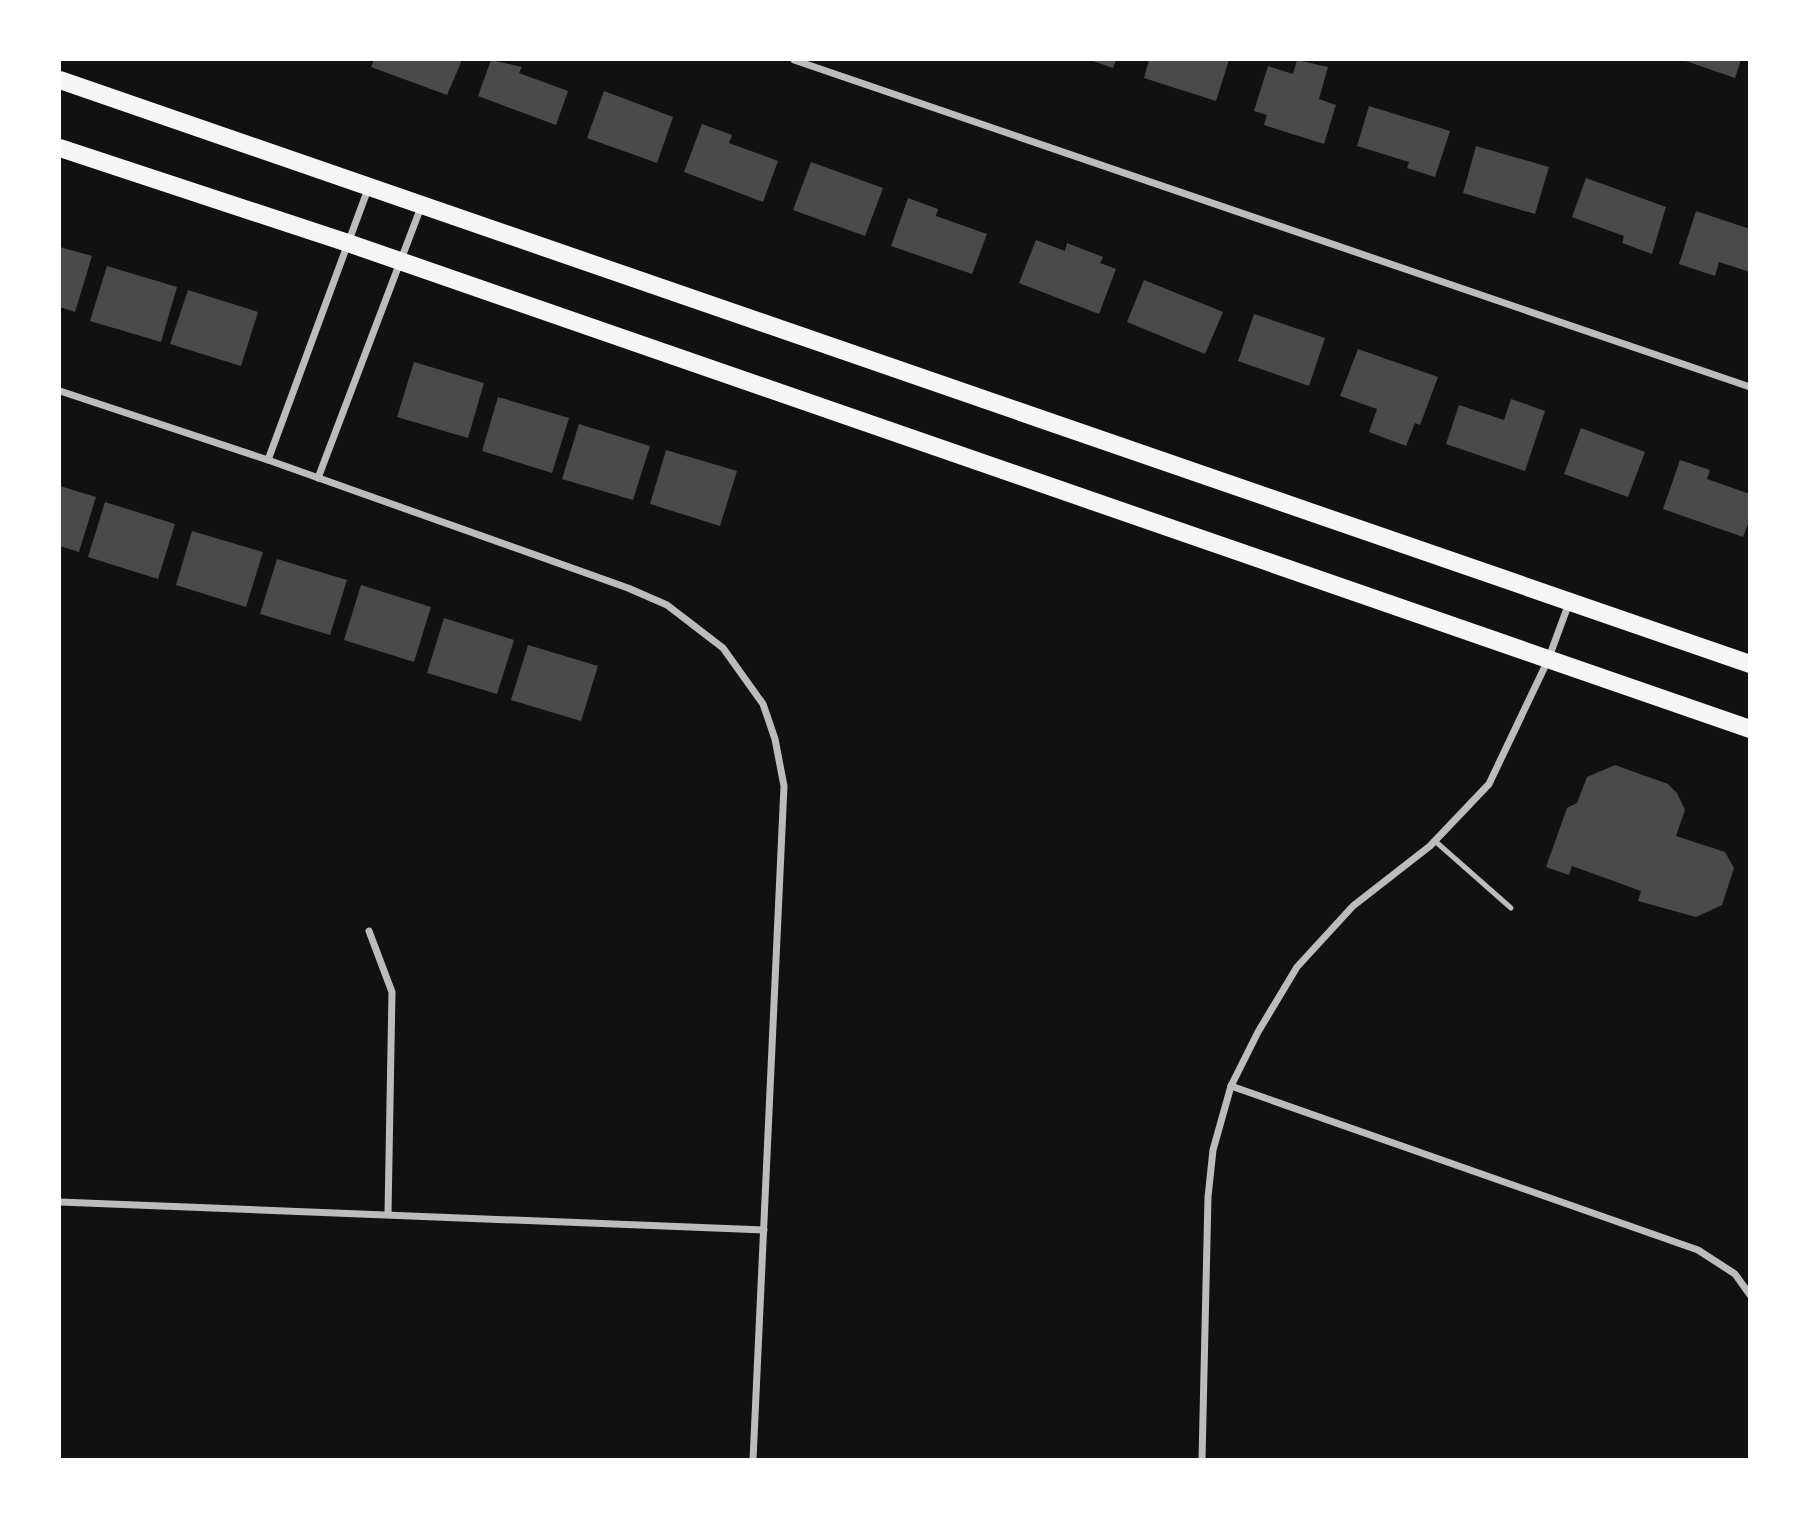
<svg xmlns="http://www.w3.org/2000/svg" width="1809" height="1519" font-family="'Source Sans 3',sans-serif">
<style>
.building{fill:#4a4a4a}
.lines{fill:none;stroke-linecap:round;stroke-linejoin:round}
.service{stroke:#bcbcbc;stroke-width:5}
.minor{stroke:#bcbcbc;stroke-width:7}
.primary{stroke:#f5f5f5;stroke-width:18}
</style>
<rect width="100%" height="100%" fill="#111"/>
<g class="building">
<path d="M374 60H462L447 95 371 67Z"/>
<path d="M491 60 522 67 519 73 568 91 556 125 478 96Z"/>
<path d="M1090 60H1116L1113 68Z"/>
<path d="M1149 60H1229L1216 101 1144 78Z"/>
<path d="M1297 60 1328 67 1319 99 1336 105 1324 144 1264 125 1267 115 1254 111 1268 66 1293 74Z"/>
<path d="M1683 60H1741L1735 78Z"/>
<path d="M604 91 673 117 657 163 587 138Z"/>
<path d="M1369 106 1450 131 1435 177 1407 168 1409 162 1357 146Z"/>
<path d="M702 124 732 135 729 143 778 161 763 202 684 172Z"/>
<path d="M1476 146 1549 167 1535 214 1463 193Z"/>
<path d="M811 162 883 188 865 236 793 210Z"/>
<path d="M1586 178 1666 207 1652 254 1622 243 1624 236 1572 217Z"/>
<path d="M908 198 938 209 936 216 987 234 972 274 891 246Z"/>
<path d="M1696 211 1750 229V272L1719 262 1715 276 1679 264Z"/>
<path d="M1036 240 1065 251 1067 243 1103 257 1100 263 1116 269 1099 314 1019 283Z"/>
<path d="M60 247 92 256 75 312 60 307Z"/>
<path d="M107 266 177 287 161 342 90 321Z"/>
<path d="M1144 280 1223 312 1205 354 1127 322Z"/>
<path d="M188 290 258 312 241 366 170 344Z"/>
<path d="M1254 314 1325 338 1309 386 1238 361Z"/>
<path d="M1358 349 1438 377 1420 425 1415 423 1406 446 1369 432 1377 409 1340 396Z"/>
<path d="M414 362 484 383 468 438 397 417Z"/>
<path d="M498 397 569 418 552 473 482 451Z"/>
<path d="M1511 399 1545 411 1525 471 1446 444 1459 405 1504 420Z"/>
<path d="M579 424 650 446 633 500 562 479Z"/>
<path d="M1581 428 1645 452 1628 497 1564 474Z"/>
<path d="M666 450 737 471 720 526 650 504Z"/>
<path d="M1680 460 1710 470 1707 479 1750 494V519L1743 537 1663 509Z"/>
<path d="M60 486 96 497 79 552 60 546Z"/>
<path d="M105 502 175 524 158 579 88 557Z"/>
<path d="M192 531 263 552 246 607 176 585Z"/>
<path d="M277 559 347 580 330 635 260 614Z"/>
<path d="M361 585 431 607 414 662 344 640Z"/>
<path d="M444 618 514 640 497 694 427 673Z"/>
<path d="M528 645 598 666 581 721 511 700Z"/>
<path d="M1615 765 1668 784 1677 793 1685 810 1676 836 1725 852 1734 868 1722 905 1696 917 1638 901 1641 891 1572 866 1569 875 1546 867 1567 808 1577 803 1587 777Z"/>
</g>
<g class="lines">
<path class="service" d="M1435 841 1511 908"/>
<g class="minor">
<path d="M794 60 1750 387"/>
<path d="M60 391 268 460 628 588 667 605 723 648 763 704 775 739 784 786 753 1460"/>
<path d="M268 460 368 189"/>
<path d="M318 478 421 207"/>
<path d="M369 931 392 992 388 1214"/>
<path d="M1231 1086 1698 1250 1735 1274 1750 1295"/>
<path d="M60 1202 764 1230"/>
<path d="M1202 1460 1208 1197 1213 1150 1231 1086 1258 1032 1297 967 1353 906 1430 846 1489 784 1548 660 1569 603"/>
</g>
<g class="primary">
<path d="M60 80 1750 664"/>
<path d="M60 148 348 243 1750 729"/>
</g>
</g>
<rect width="1809" height="1519" fill="none" stroke="#ffffff" stroke-width="122"/>
</svg>
